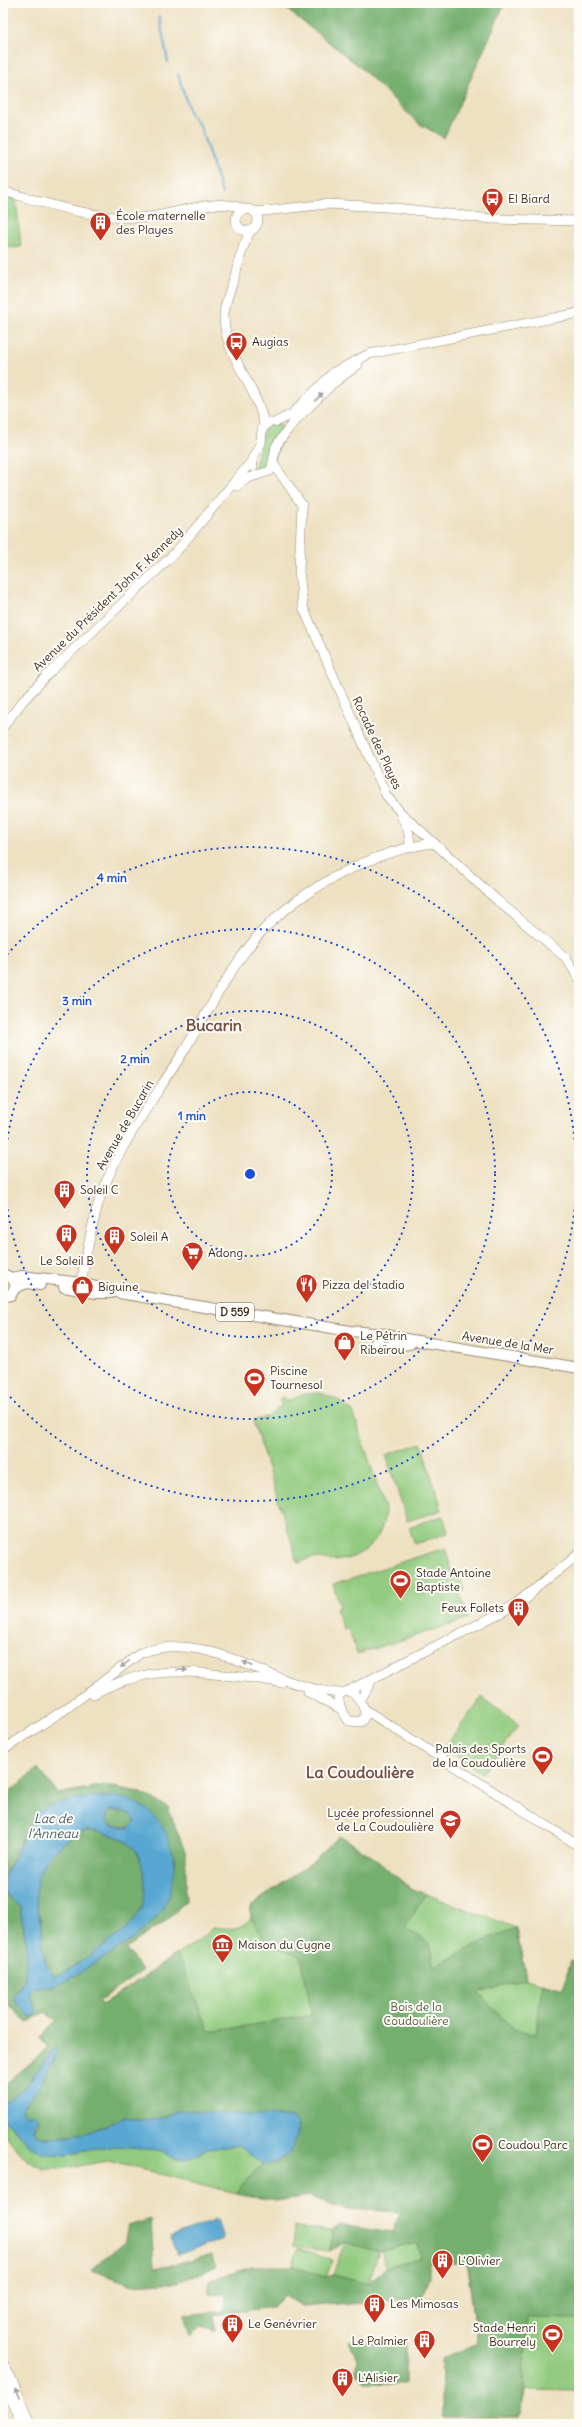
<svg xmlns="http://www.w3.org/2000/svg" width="582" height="2427" font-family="Delius,sans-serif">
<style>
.green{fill:#92cb7f;stroke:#667a4e}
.forest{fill:#75af6e;stroke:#586c46}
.water{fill:#58a7d2;stroke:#4a6878;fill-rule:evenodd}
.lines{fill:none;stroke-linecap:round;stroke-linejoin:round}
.stream{stroke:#58a7d2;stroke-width:2}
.secondary-casing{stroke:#948670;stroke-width:10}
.primary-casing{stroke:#948670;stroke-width:12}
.secondary{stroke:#fff;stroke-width:9}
.primary{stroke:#fff;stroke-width:10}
.oneway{fill:#a79f9a}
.ring{fill:none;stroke:#1d4ed8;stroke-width:2;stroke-dasharray:2 4}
.labels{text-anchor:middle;stroke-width:4;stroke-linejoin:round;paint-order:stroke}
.shield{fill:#fdfcf7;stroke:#75695f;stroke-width:1}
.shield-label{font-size:11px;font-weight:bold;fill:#3b2a1e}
.poi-label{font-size:12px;fill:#3b2a1e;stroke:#fdfcf7;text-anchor:start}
.street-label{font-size:12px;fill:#3b2a1e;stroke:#fdfcf7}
.park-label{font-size:12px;fill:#555a3b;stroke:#fdfcf7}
.water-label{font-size:13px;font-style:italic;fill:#475c66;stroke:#fdfcf7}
.district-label{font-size:16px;font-weight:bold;fill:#764d42;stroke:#fdfcf7}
.centre{fill:#1d4ed8;stroke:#fdfcf7;stroke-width:2}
.ring-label{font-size:12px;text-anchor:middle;font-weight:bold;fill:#1d4ed8;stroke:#fdfcf7;stroke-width:4;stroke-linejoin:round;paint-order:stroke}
</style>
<rect width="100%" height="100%" fill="#fdfcf7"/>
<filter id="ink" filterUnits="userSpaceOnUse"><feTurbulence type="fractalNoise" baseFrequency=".025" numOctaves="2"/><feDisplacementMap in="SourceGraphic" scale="8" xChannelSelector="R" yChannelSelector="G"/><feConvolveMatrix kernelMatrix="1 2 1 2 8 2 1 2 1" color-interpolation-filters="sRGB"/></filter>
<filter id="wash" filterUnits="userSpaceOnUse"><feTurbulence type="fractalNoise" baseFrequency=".012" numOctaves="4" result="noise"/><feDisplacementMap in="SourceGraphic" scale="16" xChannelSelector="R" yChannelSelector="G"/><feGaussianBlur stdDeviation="0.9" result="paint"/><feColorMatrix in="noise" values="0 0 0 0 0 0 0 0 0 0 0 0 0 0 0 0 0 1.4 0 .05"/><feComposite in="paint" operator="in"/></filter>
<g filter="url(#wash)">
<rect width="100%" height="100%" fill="#eee1c2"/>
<g class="green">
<path d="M3 194 16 197 21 247 3 248Z"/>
<path d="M266 423 280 424 284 431 272 467 257 472 254 469Z"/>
<path d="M320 1393 339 1400 353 1412 385 1508C385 1535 369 1555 341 1560 332 1562 325 1560 316 1558 311 1557 303 1562 298 1563L253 1421 269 1416 282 1404 279 1399 283 1397 286 1402 305 1394Z"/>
<path d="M421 1443 442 1510 407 1521 386 1455Z"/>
<path d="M443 1516 448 1533 415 1544 409 1527Z"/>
<path d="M445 1548 453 1574 458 1573 464 1591 459 1592 468 1619 357 1654 348 1628 343 1629 336 1608 340 1607 333 1584Z"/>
<path d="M482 1697 519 1725 482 1774 445 1747Z"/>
<path d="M339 1836 370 1855 410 1888 516 1928 526 1979 563 1989 571 1961 579 1967V2391L525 2390 523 2413 478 2343 462 2234 102 2005 196 1942 214 1927C230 1929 239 1931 251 1918V1906L315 1860Z"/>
<path d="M3 2120 9 2124 28 2144 66 2155 108 2146 133 2147 163 2152 175 2159H187L207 2149 239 2145 262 2164 236 2193 108 2161 60 2169H44L27 2160 3 2133Z"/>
<path d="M295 2227 332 2231 330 2251 293 2247Z"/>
<path d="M345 2242 379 2252 368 2284 333 2275Z"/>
<path d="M417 2242 421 2258 385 2267 381 2250Z"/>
<path d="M298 2249 332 2260 326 2278 292 2266Z"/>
</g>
<g class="forest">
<path d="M279 3H505L444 138 418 123 360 67Z"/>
<path d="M38 1768 58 1794 103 1785 139 1792 168 1807 186 1854V1901L165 1922 126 1948 142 1971 99 2001 102 2005 177 1954 209 2032 312 2015 301 1956 269 1945 251 1918V1906L315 1860 339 1836 370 1855 410 1888 426 1894 405 1928 429 1943 434 1967 490 1938 516 1928 526 1979 478 1992 513 2029 536 2034 542 1983 563 1989 571 1961 579 1967V2319L527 2318 523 2413 519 2417H442V2359L478 2343 467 2264 430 2262V2277L421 2302 410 2298 303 2307 284 2295 272 2307 214 2315 215 2330 200 2326 190 2337 184 2315 224 2311 227 2293 209 2294V2280L252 2266H292L326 2277 333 2275 368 2284 385 2267 420 2258 417 2242 379 2252 345 2242 330 2251 332 2231 340 2225 392 2233 400 2212 348 2209 319 2201 309 2196 276 2201 236 2193 262 2164C275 2164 282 2161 289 2151L180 2110 162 2118 147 2121 125 2117 87 2133 46 2138 36 2135 34 2131 39 2123 36 2114 26 2115 21 2109 32 2097 55 2059 52 2051 26 2086 3 2105V2086L48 2048 40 2037 56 2022 45 2012 27 2023 3 1999V1890L20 1907 27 1946 25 1979 13 1995H29V1992L35 1987 52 1986 65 1982 145 1929 156 1918 175 1861 165 1832 140 1805 31 1821 3 1879V1798Z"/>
<path d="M114 1810C124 1812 133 1812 135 1822L129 1828 109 1824 106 1818 108 1812Z"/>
<path d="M86 1829C119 1837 138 1837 144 1875 146 1887 145 1902 139 1913 127 1934 90 1954 71 1969L61 1974 53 1975C42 1963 43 1946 42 1931 40 1919 38 1908 36 1897 33 1862 58 1844 86 1829Z"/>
<path d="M151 2219 154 2269 211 2255 216 2267 178 2282 133 2285 91 2270 124 2242 128 2226Z"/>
<path d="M406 2340V2384L365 2383 355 2373 357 2359 349 2342Z"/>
</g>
<g class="water">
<path d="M115 1796C127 1800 142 1804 151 1813 180 1841 182 1888 155 1919 137 1941 91 1965 65 1982L52 1986 34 1987 29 1992 37 2013 31 2018 13 1998 25 1979 27 1946 20 1907 5 1894 3 1879 36 1813 48 1806 77 1799ZM114 1810C123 1812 133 1812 135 1822L129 1828 109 1824 106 1818 108 1812ZM86 1829C119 1837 138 1837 144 1875 146 1887 145 1902 139 1913 127 1934 90 1954 71 1969L61 1974 53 1975C43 1963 43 1946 42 1932 40 1920 37 1907 36 1895 35 1862 59 1843 86 1829Z"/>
<path d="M57 2047 58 2052 38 2089 21 2109 26 2115 36 2114 39 2117 34 2131 36 2135 46 2138 87 2133 126 2117 148 2121 162 2118 180 2110 293 2118C309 2133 284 2168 263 2164 256 2162 246 2150 239 2145L207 2149 187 2159H175L163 2152 133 2147 108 2146 66 2155 44 2154 28 2144 9 2124 3 2121V2105L26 2086 52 2051Z"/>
<path d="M217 2220 223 2239 177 2255 170 2237Z"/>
</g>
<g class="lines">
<g class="stream">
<path d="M160 6 161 3"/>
<path d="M159 16 168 62"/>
<path d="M178 74 190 113 200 126 222 194"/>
</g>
</g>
</g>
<g filter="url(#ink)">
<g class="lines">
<defs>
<g id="secondary">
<path d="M3 191C46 203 92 219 138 218 168 218 219 194 245 210"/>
<circle cx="247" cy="220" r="11"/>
<path d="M255 212 327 204 387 207 492 219 579 221"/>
<path d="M251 230C242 245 239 262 234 279 230 290 225 302 224 314 223 355 258 387 264 425"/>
<path d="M276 422 292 414 334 372 369 354 579 313"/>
<path d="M273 463 302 505 299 571 303 607 386 795 400 812 498 901 566 958 579 978"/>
<path d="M253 467 252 459 261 443 262 429 269 422"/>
<path d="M237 486 248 478 270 471 272 467 276 446 291 425 331 385 358 365"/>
<path d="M3 727 22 702 51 671 175 553 251 462"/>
<path d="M401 816 408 829 410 843"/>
<path d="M81 1283C87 1253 91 1224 101 1195 120 1143 156 1096 185 1049 209 1011 232 963 263 930 305 887 375 850 434 843"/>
<path d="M348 1691 502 1612 520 1601 579 1554"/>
<path d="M348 1691C358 1694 365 1706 365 1716L361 1722 349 1721 341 1709 338 1698 341 1693Z"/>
<path d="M308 1692 341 1709"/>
<path d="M93 1694C139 1670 172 1669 223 1675 242 1677 262 1678 281 1683"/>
<path d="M360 1701 372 1680"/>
<path d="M364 1709 579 1846"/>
<path d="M3 1750 67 1708 141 1653C211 1627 273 1690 341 1693"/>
<path d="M3 2363 15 2386 30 2424"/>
<path d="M3 2378 21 2424"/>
</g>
<g id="primary">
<path d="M3 1274 12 1278 16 1285 11 1295 3 1297"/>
<path d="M12 1278 22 1276 81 1283 119 1293 350 1331 385 1334 394 1337 579 1368"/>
<path d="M64 1287 96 1293H111"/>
<path d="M15 1288 27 1283 40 1285"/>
<path d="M381 1334 376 1342 381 1347 410 1344"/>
</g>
</defs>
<use href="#secondary" class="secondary-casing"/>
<use href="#primary" class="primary-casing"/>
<use href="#secondary" class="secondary"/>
<use href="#primary" class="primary"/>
</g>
<defs><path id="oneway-solid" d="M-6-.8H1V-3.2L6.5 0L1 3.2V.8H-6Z"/></defs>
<g class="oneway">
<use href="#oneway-solid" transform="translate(319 397) rotate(-46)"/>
<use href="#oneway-solid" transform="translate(125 1664) rotate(143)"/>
<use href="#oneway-solid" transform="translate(248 1664) rotate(-156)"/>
<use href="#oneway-solid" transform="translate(182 1670) rotate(1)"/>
<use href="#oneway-solid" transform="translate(18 2393) rotate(-113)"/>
</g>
</g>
<g class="ring">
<circle cx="250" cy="1174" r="82"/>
<circle cx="250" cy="1174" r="163"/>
<circle cx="250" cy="1174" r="245"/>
<path d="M3 959A327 327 0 1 1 3 1389"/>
</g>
<defs>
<symbol id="bus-pin" viewBox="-11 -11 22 30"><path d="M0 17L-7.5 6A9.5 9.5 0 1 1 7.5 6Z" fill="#c8321e" stroke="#fdfcf7"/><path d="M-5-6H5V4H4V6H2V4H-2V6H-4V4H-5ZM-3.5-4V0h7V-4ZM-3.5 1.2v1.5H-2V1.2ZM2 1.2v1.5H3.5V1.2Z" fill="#fff"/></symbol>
<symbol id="building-pin" viewBox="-11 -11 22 30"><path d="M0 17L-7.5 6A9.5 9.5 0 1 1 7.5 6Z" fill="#c8321e" stroke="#fdfcf7"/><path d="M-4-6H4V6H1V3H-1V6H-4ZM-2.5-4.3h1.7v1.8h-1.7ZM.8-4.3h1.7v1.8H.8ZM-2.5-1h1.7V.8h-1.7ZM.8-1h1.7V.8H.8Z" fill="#fff"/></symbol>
<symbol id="supermarket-pin" viewBox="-11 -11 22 30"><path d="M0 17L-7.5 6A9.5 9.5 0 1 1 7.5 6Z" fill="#c8321e" stroke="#fdfcf7"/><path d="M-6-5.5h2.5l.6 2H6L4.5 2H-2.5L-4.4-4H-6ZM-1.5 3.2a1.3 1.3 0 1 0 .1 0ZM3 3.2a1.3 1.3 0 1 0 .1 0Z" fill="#fff"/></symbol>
<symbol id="restaurant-pin" viewBox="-11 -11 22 30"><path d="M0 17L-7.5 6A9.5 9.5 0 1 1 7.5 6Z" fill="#c8321e" stroke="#fdfcf7"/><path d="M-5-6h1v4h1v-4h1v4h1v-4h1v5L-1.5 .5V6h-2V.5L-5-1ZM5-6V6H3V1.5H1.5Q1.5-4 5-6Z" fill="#fff"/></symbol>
<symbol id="shop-pin" viewBox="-11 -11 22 30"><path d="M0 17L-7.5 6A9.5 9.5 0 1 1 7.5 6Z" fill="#c8321e" stroke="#fdfcf7"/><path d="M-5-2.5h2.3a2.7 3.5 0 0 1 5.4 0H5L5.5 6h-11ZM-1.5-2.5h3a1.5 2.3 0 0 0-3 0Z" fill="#fff"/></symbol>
<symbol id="stadium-pin" viewBox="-11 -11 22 30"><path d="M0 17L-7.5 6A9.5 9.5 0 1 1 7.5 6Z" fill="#c8321e" stroke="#fdfcf7"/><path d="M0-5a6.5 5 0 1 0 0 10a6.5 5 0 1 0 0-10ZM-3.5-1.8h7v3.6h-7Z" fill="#fff"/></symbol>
<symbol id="school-pin" viewBox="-11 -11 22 30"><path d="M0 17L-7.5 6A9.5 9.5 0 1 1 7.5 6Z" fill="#c8321e" stroke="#fdfcf7"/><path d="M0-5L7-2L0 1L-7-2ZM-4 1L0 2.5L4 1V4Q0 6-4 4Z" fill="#fff"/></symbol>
<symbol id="museum-pin" viewBox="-11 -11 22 30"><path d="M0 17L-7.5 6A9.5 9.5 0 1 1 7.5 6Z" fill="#c8321e" stroke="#fdfcf7"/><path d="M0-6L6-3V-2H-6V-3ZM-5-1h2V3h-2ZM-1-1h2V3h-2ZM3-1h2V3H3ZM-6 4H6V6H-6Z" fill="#fff"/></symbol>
</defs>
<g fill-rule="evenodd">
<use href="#bus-pin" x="480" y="186" width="25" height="34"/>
<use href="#building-pin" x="88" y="210" width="25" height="34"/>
<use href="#bus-pin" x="224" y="330" width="25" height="34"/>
<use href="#building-pin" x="52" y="1178" width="25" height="34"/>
<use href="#building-pin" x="54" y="1222" width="25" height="34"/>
<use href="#building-pin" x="102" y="1224" width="25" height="34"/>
<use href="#supermarket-pin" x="180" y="1240" width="25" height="34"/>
<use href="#restaurant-pin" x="294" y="1272" width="25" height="34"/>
<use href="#shop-pin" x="70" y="1274" width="25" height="34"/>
<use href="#shop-pin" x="332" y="1330" width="25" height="34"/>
<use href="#stadium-pin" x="242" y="1366" width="25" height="34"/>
<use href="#stadium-pin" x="388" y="1568" width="25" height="34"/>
<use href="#building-pin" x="506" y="1596" width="25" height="34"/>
<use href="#stadium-pin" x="530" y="1744" width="25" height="34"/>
<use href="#school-pin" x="438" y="1808" width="25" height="34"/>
<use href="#museum-pin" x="210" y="1932" width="25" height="34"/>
<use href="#stadium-pin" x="470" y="2132" width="25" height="34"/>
<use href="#building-pin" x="430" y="2248" width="25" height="34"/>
<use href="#building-pin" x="362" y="2292" width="25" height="34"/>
<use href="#building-pin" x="220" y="2312" width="25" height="34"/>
<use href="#stadium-pin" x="540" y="2322" width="25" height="34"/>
<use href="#building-pin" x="412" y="2328" width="25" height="34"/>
<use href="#building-pin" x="330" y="2366" width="25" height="34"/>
</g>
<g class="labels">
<rect class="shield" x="216" y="1303" width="38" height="18" rx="3"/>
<g class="shield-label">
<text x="235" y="1316">D 559</text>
</g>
<g class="poi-label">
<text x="508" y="203">El Biard</text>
<text x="116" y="220">École maternelle<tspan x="116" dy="14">des Playes</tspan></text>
<text x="252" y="346">Augias</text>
<text x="80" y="1194">Soleil C</text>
<text x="130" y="1241">Soleil A</text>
<text x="208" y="1257">Adong</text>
<text x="67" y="1265" text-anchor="middle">Le Soleil B</text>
<text x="322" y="1289">Pizza del stadio</text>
<text x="98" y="1291">Biguine</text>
<text x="360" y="1340">Le Pétrin<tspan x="360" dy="14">Ribeïrou</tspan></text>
<text x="270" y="1375">Piscine<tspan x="270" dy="14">Tournesol</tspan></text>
<text x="416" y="1577">Stade Antoine<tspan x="416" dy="14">Baptiste</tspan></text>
<text x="504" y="1612" text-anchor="end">Feux Follets</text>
<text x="526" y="1753" text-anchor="end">Palais des Sports<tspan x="526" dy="14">de la Coudoulière</tspan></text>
<text x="434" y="1817" text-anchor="end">Lycée professionnel<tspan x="434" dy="14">de La Coudoulière</tspan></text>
<text x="238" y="1949">Maison du Cygne</text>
<text x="498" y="2149">Coudou Parc</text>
<text x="458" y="2265">L'Olivier</text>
<text x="390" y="2308">Les Mimosas</text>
<text x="248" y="2328">Le Genévrier</text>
<text x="536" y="2332" text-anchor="end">Stade Henri<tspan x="536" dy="14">Bourrely</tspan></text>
<text x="408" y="2345" text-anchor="end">Le Palmier</text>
<text x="358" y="2382">L'Alisier</text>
</g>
<g class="street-label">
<text transform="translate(108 599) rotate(-44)" y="4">Avenue du Président John F. Kennedy</text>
<text transform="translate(377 743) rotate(65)" y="4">Rocade des Playes</text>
<text transform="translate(125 1125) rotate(-60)" y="4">Avenue de Bucarin</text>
<text transform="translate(508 1343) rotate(9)" y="4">Avenue de la Mer</text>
</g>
<g class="park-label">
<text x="416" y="2011">Bois de la<tspan x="416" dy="14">Coudoulière</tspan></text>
</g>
<g class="water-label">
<text x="53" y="1823">Lac de<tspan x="53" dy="15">l'Anneau</tspan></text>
</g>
<g class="district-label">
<text x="214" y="1031">Bucarin</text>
<text x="360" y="1778">La Coudoulière</text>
</g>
</g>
<circle cx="250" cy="1174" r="6" class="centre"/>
<g class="ring-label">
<text x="112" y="882">4 min</text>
<text x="77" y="1005">3 min</text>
<text x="135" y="1063">2 min</text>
<text x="192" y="1120">1 min</text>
</g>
<rect width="582" height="2427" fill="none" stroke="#fdfcf7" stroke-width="16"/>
</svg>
